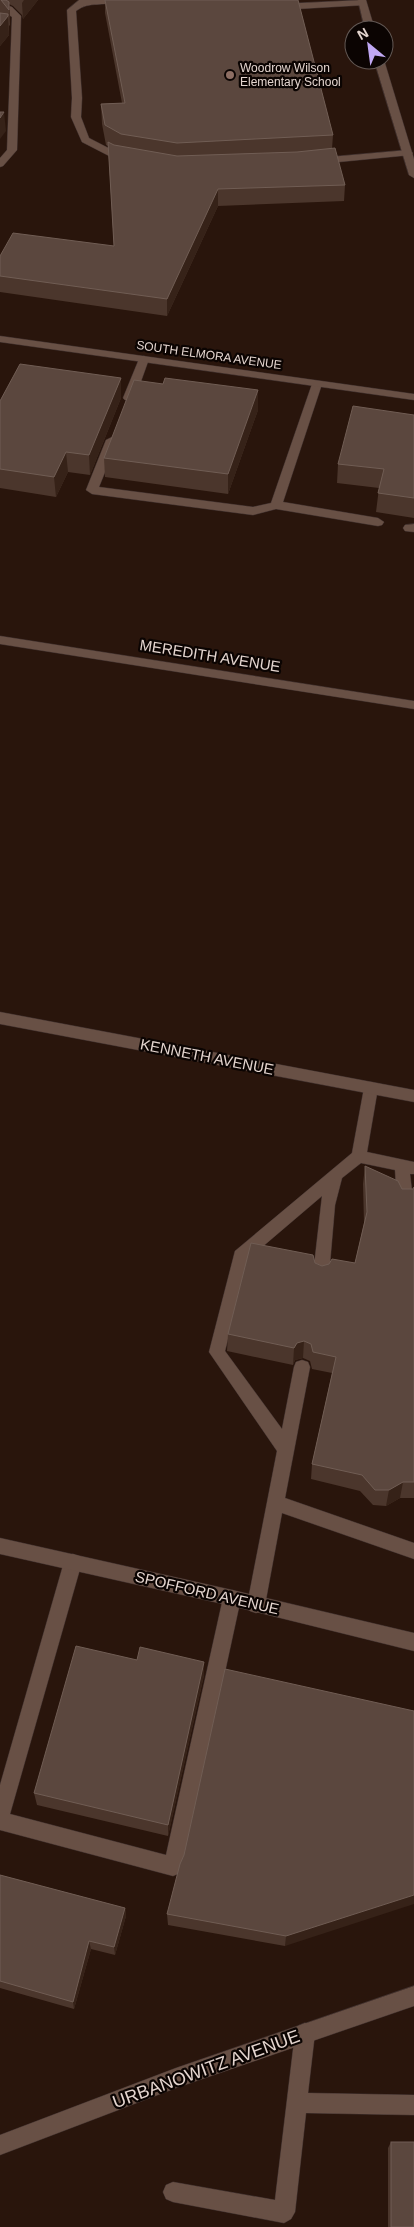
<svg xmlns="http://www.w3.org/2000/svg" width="414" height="2227" font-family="Helvetica,sans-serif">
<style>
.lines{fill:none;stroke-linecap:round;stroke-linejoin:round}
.service-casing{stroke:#3f302e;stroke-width:1}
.minor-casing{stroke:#3f302e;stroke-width:1}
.secondary-casing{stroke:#3f302e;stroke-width:1}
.service{fill:#685045;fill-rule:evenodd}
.minor{fill:#685045;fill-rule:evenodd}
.secondary{fill:#685045;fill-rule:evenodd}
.wall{fill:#4b362c}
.shaded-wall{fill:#362218}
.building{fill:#5b473e;stroke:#705d54}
.education-dot{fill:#8d6e63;stroke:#0b0402;stroke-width:2}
.labels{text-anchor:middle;stroke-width:4.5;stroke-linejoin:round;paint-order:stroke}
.far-poi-label{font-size:12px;fill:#e4d5cf;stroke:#0b0402;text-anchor:start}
.far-street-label{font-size:12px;fill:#e4d5cf;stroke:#0b0402}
.street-label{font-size:15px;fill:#e4d5cf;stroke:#0b0402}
.near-street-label{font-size:18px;fill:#e4d5cf;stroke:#0b0402}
</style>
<rect width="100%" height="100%" fill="#29150c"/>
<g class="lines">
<defs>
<g id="service">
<path d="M79 0H115C105 8 90 0 76 11L82 98 81 117 89 138 120 154 131 156V160L115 159 82 142 71 117 72 98 67 10Z"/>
<path d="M363 0 366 1V5L280 10 276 7 280 4Z"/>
<path d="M0 3 12 7 21 16 17 150 3 166 0 167V158L7 150 12 17 0 9Z"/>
<path d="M408 150 413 153 411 155 318 164 313 161 318 158Z"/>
<path d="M144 356 149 359 135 398 133 400H125L123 398 139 359Z"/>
<path d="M317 381 322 384 283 502 378 518 384 522 382 525 378 526 276 509 253 515 92 494 86 490 106 440 112 437 118 440 99 487 253 507 271 503 312 384Z"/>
<path d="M414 524V532L405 531 403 528 405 525Z"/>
<path d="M371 1082 376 1084 378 1088 367 1152 414 1162V1174H410L413 1200 410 1205 405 1206 400 1205 397 1200 395 1170 361 1163 342 1178 335 1205 329 1275 327 1280 321 1282 315 1280 313 1275 322 1196 248 1259 225 1351 282 1429 294 1367 296 1362 302 1360 308 1362 310 1367 285 1498 414 1543V1559L282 1513 265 1605 262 1611 256 1613 250 1611 247 1605 277 1451 209 1352 235 1251 352 1153 364 1088 366 1084Z"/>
<path d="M73 1554 79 1556 82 1562 10 1814 166 1855 223 1598 226 1592 232 1590 238 1592 241 1598 183 1866 180 1873 173 1876 0 1830V1785L64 1562 67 1556Z"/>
<path d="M305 2023 312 2026 315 2033 308 2093 414 2095V2115L306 2113 295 2212 291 2219 284 2223 173 2202 166 2199 163 2192 166 2185 173 2182 275 2200 295 2033 298 2026Z"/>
</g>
<g id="minor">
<path d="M358 0H366L375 30H365Z"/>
<path d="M374 60H384L414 159V178L409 175Z"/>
<path d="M0 636 414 701V709L0 644Z"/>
<path d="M0 1012 414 1090V1102L0 1024Z"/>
<path d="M0 1538 232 1590 414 1633V1651L232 1606 0 1554Z"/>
<path d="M414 1986V2006L176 2088 0 2155V2135L176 2068Z"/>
</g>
<path id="secondary" d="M0 336 414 394V400L0 342Z"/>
</defs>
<use href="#service" class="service-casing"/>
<use href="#minor" class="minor-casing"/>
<use href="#secondary" class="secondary-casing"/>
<use href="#service" class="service"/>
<use href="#minor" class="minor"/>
<use href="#secondary" class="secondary"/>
</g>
<g class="wall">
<path d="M0 0H38L23 19 22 15 13 6 9 4 10 18V26L9 25V35L0 46Z"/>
<path d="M105 0H298L333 135 332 149 345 185 344 201 218 206 167 316 0 292V256L114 246 108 146 106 145 102 124 101 104 122 103 105 13Z"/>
<path d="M121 378V398L90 475 68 472 56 497 0 488V401Z"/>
<path d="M258 410 228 494 105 477 104 458Z"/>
<path d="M414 415V518L376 512 379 488 337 483 338 464Z"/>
<path d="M365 1166 402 1189H413L414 1187V1498H400L386 1506 373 1505 360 1491 311 1479 312 1464 332 1373 312 1369 310 1361 303 1358 295 1360 293 1365 227 1351 228 1334 315 1263 322 1266 355 1263 364 1223 363 1184Z"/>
<path d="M204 1675 168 1836 37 1805 34 1793Z"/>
<path d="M414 1711 285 1946 168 1925 167 1914Z"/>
<path d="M0 1875 125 1908 126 1916 115 1955 91 1949 74 2009 0 1988Z"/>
<path d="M391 2142 414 2227H388V2148Z"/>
</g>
<g class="shaded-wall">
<path d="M24 0H38L23 19 22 3Z"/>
<path d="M9 2 10 18V26L9 10Z"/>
<path d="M8 14 9 35 0 46V26Z"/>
<path d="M4 112 6 131 0 139V118Z"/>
<path d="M218 189V206L167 316V299Z"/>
<path d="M121 378V398L90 475 89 455Z"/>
<path d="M258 390V410L228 494V474Z"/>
<path d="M66 452 68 472 56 497 54 477Z"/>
<path d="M304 1341 303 1358 295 1360 293 1365 294 1348 297 1343Z"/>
<path d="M403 1482 400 1498 386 1506 389 1490Z"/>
<path d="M204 1662V1675L168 1836V1825Z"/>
<path d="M414 1895V1904L285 1946 286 1936Z"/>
<path d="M125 1908 126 1916 115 1955 114 1947Z"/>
<path d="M89 1941 91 1949 74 2009 73 2002Z"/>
</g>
<g class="building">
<path d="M1 0H6L9 2V10Z"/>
<path d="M105 0H298L333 135 177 143 121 134 105 125 101 104 125 103Z"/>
<path d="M0 13 8 14V16L0 26Z"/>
<path d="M0 112H4L0 118Z"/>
<path d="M108 142 114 145 177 156 297 152 335 148 345 185 218 189 167 299 0 276V256L13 233 114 246Z"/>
<path d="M20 364 121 378 89 455 66 452 54 477 0 469V401Z"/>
<path d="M165 378 258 390 228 474 104 458 134 380 163 384Z"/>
<path d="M353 406 414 415V498L378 493 384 469 338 464Z"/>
<path d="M365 1166 398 1181 402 1189H413L414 1187V1482H403L389 1490H375L362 1475 312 1464 336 1357 313 1352 311 1344 304 1341 297 1343 294 1348 228 1334 251 1243 313 1255 315 1263 322 1266 329 1264 332 1259 355 1263 367 1212Z"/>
<path d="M76 1646 137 1660 140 1647 204 1662 168 1825 34 1793Z"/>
<path d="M225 1669 414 1711V1895L286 1936 167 1914 180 1864 184 1855Z"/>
<path d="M0 1875 125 1908 114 1947 89 1941 73 2002 0 1981Z"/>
<rect x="391" y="2142" width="23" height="85"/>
</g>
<circle class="education-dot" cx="230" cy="75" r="5"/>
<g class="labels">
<g class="far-poi-label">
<text x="240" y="72">Woodrow Wilson<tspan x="240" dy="14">Elementary School</tspan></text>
</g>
<g class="far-street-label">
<text transform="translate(209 355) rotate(8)" y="4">SOUTH ELMORA AVENUE</text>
</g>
<g class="street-label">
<text transform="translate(210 656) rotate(9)" y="5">MEREDITH AVENUE</text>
<text transform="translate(207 1057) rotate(11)" y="5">KENNETH AVENUE</text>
<text transform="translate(207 1593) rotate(13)" y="5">SPOFFORD AVENUE</text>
</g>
<g class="near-street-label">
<text transform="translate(206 2069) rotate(-20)" y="6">URBANOWITZ AVENUE</text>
</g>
</g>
<g transform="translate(369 45) rotate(331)"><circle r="24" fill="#0b0402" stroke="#625854"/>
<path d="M0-4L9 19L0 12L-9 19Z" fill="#c0a8f3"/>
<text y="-8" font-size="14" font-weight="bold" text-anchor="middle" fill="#e4d5cf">N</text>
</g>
</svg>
